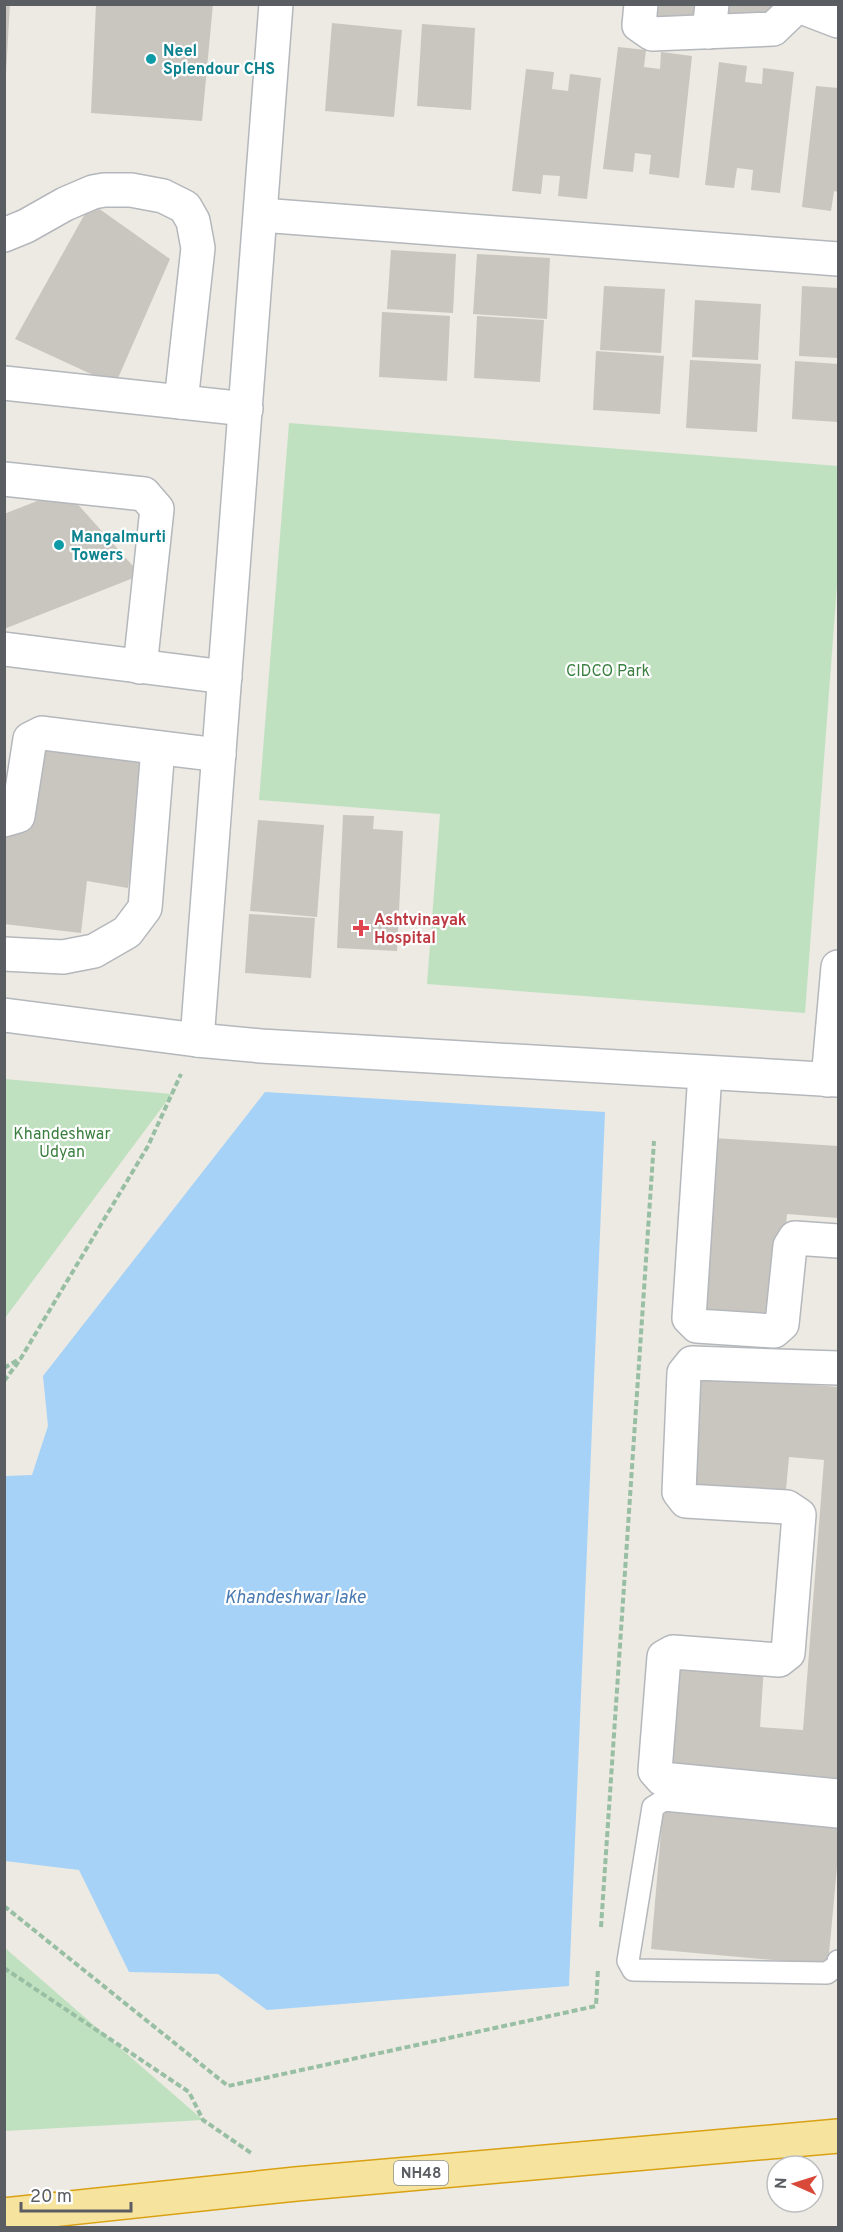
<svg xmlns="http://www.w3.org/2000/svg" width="843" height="2232" font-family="Overpass,sans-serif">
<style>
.green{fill:#c0e1c0}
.water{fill:#a6d2f7}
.building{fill:#c9c6c0}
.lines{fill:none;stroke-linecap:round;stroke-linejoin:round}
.service-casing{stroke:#b4b7bb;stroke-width:24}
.minor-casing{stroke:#b4b7bb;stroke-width:36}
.tertiary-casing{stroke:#b4b7bb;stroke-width:36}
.trunk-casing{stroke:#daa013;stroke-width:36}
.path{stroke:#98bfa4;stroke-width:4;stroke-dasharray:6 3;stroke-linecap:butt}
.service{stroke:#fff;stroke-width:21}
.minor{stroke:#fff;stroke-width:33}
.tertiary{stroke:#fff;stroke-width:33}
.trunk{stroke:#f6e49e;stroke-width:33}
.culture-dot{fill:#0f9aa8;stroke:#fff;stroke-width:2}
.health-dot{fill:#e0444e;stroke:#fff;stroke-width:2}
.labels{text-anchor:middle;stroke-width:4.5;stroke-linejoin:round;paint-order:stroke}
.shield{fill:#fff;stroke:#8c8e90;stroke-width:1.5}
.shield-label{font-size:15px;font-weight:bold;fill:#5a5d61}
.culture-label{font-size:16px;font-weight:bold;fill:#0d838f;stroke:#fff;text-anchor:start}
.park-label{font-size:16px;fill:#3b7f40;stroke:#fff}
.health-label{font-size:16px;font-weight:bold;fill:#be3a42;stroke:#fff;text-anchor:start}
.water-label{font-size:18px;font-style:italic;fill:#4879b0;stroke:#fff}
</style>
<rect width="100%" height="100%" fill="#eceae2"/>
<g class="green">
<path d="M289 423 838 466V572L805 1013 427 984 440 814 259 800Z"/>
<path d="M5 1079 172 1094 5 1318 4 1079Z"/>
<path d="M5 1948 203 2120 5 2131Z"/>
</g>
<path class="water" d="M265 1092 605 1112 569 1986 267 2010 218 1974 129 1972 79 1870 5 1861V1476L32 1475 48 1426 43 1376Z"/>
<g class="building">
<path d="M4 4H10L6 74H4Z"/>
<path d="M96 4H213L202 121 91 113Z"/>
<path d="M656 4H700L698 26 654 21Z"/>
<path d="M725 4H773L772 23 724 21Z"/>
<path d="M332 23 402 30 394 117 325 111Z"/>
<path d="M422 24 475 28 471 110 417 106Z"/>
<path d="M618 47 646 50 644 67 660 69 661 52 692 56 679 178 649 174 651 155 635 153 633 172 603 169Z"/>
<path d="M719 62 747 66 745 82 762 84 763 68 794 72 780 193 751 190 753 170 737 168 734 188 705 185Z"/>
<path d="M526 69 554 72 552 89 568 91 570 74 601 78 587 199 558 196 560 176 543 175 541 194 512 191Z"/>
<path d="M816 86 838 88V192L834 191 831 211 802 207Z"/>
<path d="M91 203 170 259 115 385 15 339Z"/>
<path d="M391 250 456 254 453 313 387 309Z"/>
<path d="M477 254 550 258 547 319 473 314Z"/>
<path d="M604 286 665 289 661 353 600 350Z"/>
<path d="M802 286 838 288V358L799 356Z"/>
<path d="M695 300 761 304 758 360 692 357Z"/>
<path d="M382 312 450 316 447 381 379 377Z"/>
<path d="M477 316 544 320 540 382 474 378Z"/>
<path d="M596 351 664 356 660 414 593 410Z"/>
<path d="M690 360 761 364 757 432 686 428Z"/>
<path d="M795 361 838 364V422L792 419Z"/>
<path d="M65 490 141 575 4 629V514Z"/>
<path d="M43 743 145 757 128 888 87 881 81 933 4 924V825L31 829Z"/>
<path d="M343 815 374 816 373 829 403 831 397 951 337 948Z"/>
<path d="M258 820 324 825 317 917 250 911Z"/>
<path d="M249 914 315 918 311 978 245 973Z"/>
<path d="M714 1138 838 1146V1218L787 1214 777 1320 700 1317Z"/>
<path d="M696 1375 838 1387V1783L665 1769 674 1659 764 1666 760 1727 803 1730 824 1460 789 1457 785 1500 687 1492Z"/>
<path d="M663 1809 838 1826V1856L828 1965 651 1949Z"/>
</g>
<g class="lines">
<defs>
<path id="service" d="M838 1817 664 1800 653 1807 628 1961 633 1970 827 1973 838 1965V1961"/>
<g id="minor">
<path d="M641 4 639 25 652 34 773 29 799 4"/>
<path d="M799 6 838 21"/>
<path d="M709 32 712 4"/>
<path d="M261 215 838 259"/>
<path d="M4 235 26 226 65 204 93 192 104 190H131L163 196 185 207 193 221 198 248 181 402"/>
<path d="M4 383 246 409"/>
<path d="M4 479 144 494 157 509 140 667"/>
<path d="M4 649 225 677"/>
<path d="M4 820 18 816 30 739 42 733 219 755"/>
<path d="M4 954 63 957 94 951 127 932 145 908 158 748"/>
<path d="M197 1040 276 4"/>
<path d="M705 1073 689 1318 697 1326 774 1331 782 1324 790 1246 795 1238 838 1241"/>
<path d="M828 1080 838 967"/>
<path d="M838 1368 692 1363 684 1373 679 1492 686 1501 787 1507 799 1515 788 1653 779 1660 673 1652 664 1657 655 1771 662 1779 838 1796"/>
</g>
<path id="tertiary" d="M4 1015 197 1040 261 1046 838 1080"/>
<path id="trunk" d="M4 2215 296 2184 838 2136"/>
</defs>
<use href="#service" class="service-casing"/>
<use href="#minor" class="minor-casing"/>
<use href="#tertiary" class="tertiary-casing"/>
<use href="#trunk" class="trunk-casing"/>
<g class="path">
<path d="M4 1368 21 1358 148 1146 181 1074"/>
<path d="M4 1381 20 1360"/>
<path d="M4 1906 228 2086 596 2006 598 1968"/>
<path d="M601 1927 654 1141"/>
<path d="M4 1968 189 2092 203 2120 251 2153"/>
</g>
<use href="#service" class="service"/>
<use href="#minor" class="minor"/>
<use href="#tertiary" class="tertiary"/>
<use href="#trunk" class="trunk"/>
</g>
<g class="culture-dot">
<circle cx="151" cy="59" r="6"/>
<circle cx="59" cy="545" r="6"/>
</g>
<path class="health-dot" d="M358 919h6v6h6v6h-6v6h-6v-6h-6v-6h6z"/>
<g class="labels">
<rect class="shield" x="394" y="2161" width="54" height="24" rx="4.5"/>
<g class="shield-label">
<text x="421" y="2178">NH48</text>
</g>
<g class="culture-label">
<text x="163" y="56">Neel<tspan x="163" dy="18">Splendour CHS</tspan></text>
<text x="71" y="542">Mangalmurti<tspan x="71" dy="18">Towers</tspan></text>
</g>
<g class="park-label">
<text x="608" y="676">CIDCO Park</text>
<text x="62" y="1139">Khandeshwar<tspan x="62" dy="18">Udyan</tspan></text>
</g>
<g class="health-label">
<text x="374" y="925">Ashtvinayak<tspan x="374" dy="18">Hospital</tspan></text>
</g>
<g class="water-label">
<text x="295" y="1603">Khandeshwar lake</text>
</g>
</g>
<rect width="843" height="2232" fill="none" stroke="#5a5d61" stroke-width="12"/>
<g transform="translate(795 2184) rotate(273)"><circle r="28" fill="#ffffff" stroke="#bdbec0" stroke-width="1.5"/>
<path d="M0-4.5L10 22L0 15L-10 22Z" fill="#d9493a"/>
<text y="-9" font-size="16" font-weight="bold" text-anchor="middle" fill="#5a5d61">N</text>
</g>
<path d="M21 2202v9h110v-9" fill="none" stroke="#5a5d61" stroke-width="3"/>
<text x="30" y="2202" font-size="18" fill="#5a5d61" stroke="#ffffff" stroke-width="4.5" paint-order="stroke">20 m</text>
</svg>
